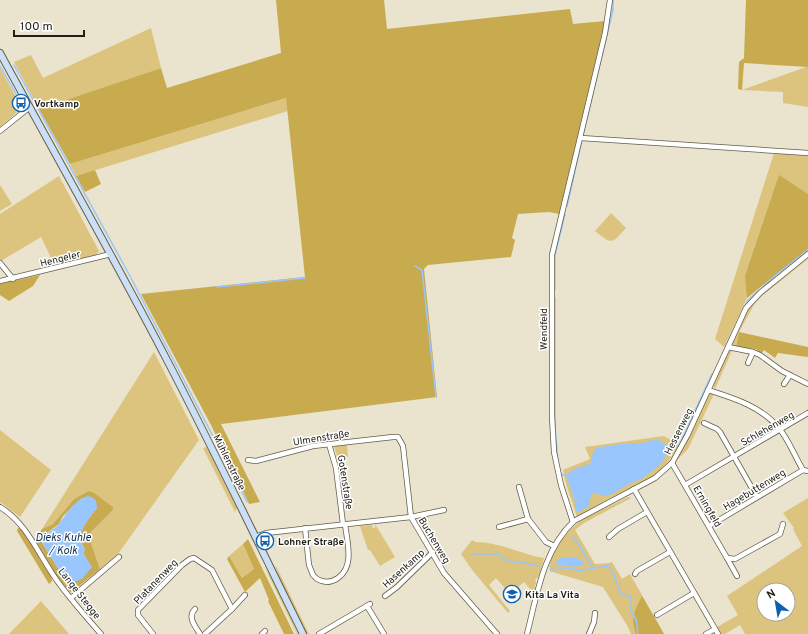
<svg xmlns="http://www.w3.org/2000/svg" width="808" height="634" font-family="Overpass,sans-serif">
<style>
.green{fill:#dcc47f;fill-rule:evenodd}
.forest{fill:#c8aa4f;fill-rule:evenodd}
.water{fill:#98c6fd}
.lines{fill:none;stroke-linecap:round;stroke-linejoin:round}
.stream{stroke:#98c6fd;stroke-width:1.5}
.street-casing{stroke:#635d4b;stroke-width:6}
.secondary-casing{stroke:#635d4b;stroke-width:8}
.street{stroke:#fff;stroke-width:4.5}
.secondary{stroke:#cbdff6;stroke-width:6}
.labels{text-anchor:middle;stroke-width:3;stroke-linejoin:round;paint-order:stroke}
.poi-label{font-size:10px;font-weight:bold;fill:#211f17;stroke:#fff;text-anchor:start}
.street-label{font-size:10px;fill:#211f17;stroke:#fff}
.water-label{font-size:11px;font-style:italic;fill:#032d57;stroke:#fff}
</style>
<rect width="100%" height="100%" fill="#eae3ce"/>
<g class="green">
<path d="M151 28 161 68 39 109 14 62 31 55 43 78Z"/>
<path d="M806 67H808V107L783 103V92L742 90Z"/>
<path d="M0 68 22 108 0 127Z"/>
<path d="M286 98 288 111 76 176 70 164Z"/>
<path d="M774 153 808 156V194L779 176 747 289V298L724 347 715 339Z"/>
<path d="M59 176 99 251 95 256 55 266 41 237 1 261 0 260V214Z"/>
<path d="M0 185 12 204 0 211Z"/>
<path d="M611 213 626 228C612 244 612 245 595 231Z"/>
<path d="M808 256V259L763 295 755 303 739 332 736 347H734L732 343 748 308 755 299Z"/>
<path d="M730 351H732L715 389 713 385 728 352Z"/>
<path d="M154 352 199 440 118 554 100 569 88 535 113 510V507L93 492 87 491 74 499 53 524 42 529Z"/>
<path d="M712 393 714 394 688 449 676 461 707 396Z"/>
<path d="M0 430 51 470 20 517 0 502Z"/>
<path d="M664 436 679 445 668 462 654 476 606 500 577 517 566 484 563 470 590 459 585 447Z"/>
<path d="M345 444 347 445 348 457 338 459 334 446Z"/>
<path d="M207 447 237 508 235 512 203 448Z"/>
<path d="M628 497 631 498 584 523 575 530 595 564 609 563 612 562 622 579 630 574 664 634H631L628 627 603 587 549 571 551 568 549 567C565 520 588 518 628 497Z"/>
<path d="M808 498V634H745L740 625 725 634H721L717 627 738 615 727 596 802 546 793 529 794 528 783 513ZM764 590H788V614H764Z"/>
<path d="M375 524 395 557 380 566 370 550H368L360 526 372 525 373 528H375Z"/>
<path d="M472 540 475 542C500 542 520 554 544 558L539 576 535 580 536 582 533 596 526 593 530 589 524 582 510 594 496 578 489 585 510 611 508 613 473 571 461 554Z"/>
<path d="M243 544 254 569 242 578 229 556Z"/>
<path d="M275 566H276L309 634H307L282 584Z"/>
<path d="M265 568 274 581 298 634H297Z"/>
<path d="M41 601 69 634H9Z"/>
</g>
<g class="forest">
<path d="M276 0H384L387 29 570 9 573 24 605 21 559 214 549 212 518 214 512 238 515 240 511 257 428 265 424 269 437 397 221 424 260 502 249 504 211 425 141 294 305 277 286 98 70 164 39 109 161 68 167 88 281 53Z"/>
<path d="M746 0H808V67L744 63 742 90 738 89 739 62 744 58Z"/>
<path d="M95 170 101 184 85 192 76 176Z"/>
<path d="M779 175 808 194V249L747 298 745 276Z"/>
<path d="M40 275 33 286 9 301 0 295V284Z"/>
<path d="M739 332 808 347V357L778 353 775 358 764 350 761 354 756 349 736 347Z"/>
<path d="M88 491 93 492 113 507V510L88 535 100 569 73 591 70 592 58 578 35 539 42 529 53 524 74 499ZM82 498 97 508C92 514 80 529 80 537 79 541 83 545 85 549L83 553C90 562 89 570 82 579L64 578 41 541 47 533 59 524 63 516Z"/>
<path d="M18 528H20C28 538 52 570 52 581L49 584 17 531Z"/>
<path d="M248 539 294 634H284L268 601 269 600 260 578 245 592 227 559 229 556 242 578 254 569 243 544Z"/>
<path d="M642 596 664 634H636C630 618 635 610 642 596Z"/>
</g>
<g class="water">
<path d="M653 440H658L669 446 670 449 661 464 643 478 629 484 612 494 604 496 595 493 591 495 589 506 579 512 576 511 574 498 566 476 574 469 590 464 591 461 593 453 595 449 601 447 628 443H643Z"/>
<path d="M88 496C95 497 97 501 97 508 92 514 80 529 80 537 79 542 83 545 85 549L83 553 92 567 82 579 72 583 64 578 41 541C45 532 54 531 59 524 67 513 74 500 88 496Z"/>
<path d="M564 557H573L582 560 584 564 576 567 565 565 557 566 556 563C558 560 560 558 564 557Z"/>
</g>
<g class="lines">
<g class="stream">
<path d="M14 65 130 276 247 502"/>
<path d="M0 66 23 106"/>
<path d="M583 135 613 10V0"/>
<path d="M567 206 582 140"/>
<path d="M415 266 422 270 436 397"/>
<path d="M217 287 305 278"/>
<path d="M555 290V255L565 214"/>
<path d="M555 298V429L558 462"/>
<path d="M727 344 748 300 777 274 808 250"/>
<path d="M670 448 678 447 681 441 712 374"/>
<path d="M561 475H567"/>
<path d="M572 537 577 542 593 568 608 566 611 568 621 594 631 597V611L636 619 638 634"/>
<path d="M472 554H496L500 555 505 560H511L514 562H520L539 566"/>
<path d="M550 568 554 570 569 568 580 571 593 568"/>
</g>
<defs>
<g id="street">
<path d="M0 131 30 107"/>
<path d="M581 138 808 153"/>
<path d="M0 263 13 279"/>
<path d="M0 281 111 254"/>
<path d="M728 347 753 352 760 355 782 371 808 384"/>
<path d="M748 363 753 352"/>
<path d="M784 384 790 375"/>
<path d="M708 390C733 398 760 406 778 427 788 438 795 457 803 470"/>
<path d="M704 423 717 429 720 432 757 497"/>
<path d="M329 444 336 468 343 524"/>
<path d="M248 460 256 461 313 446 393 437H398L403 446 411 517 444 573 497 634"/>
<path d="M672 463 727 558 735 559 780 534 783 524"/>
<path d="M685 485 808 413"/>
<path d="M519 487 528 519"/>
<path d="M634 489 718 634"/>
<path d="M0 507C28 524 39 556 58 582 71 600 86 617 101 634"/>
<path d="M573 522 561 485 554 452 552 416V255L605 33 610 0"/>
<path d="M709 526 803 470 808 471"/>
<path d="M499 527 528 519 546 542 554 546"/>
<path d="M305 528 309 565 313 575 317 579C324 583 331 583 338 578 355 566 347 542 345 524"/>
<path d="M255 537 266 533 411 517 444 510"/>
<path d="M609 537 618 529 647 512"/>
<path d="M727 558 737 576"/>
<path d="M635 574 637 571 670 552"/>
<path d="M385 596 397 587 433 552"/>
<path d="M71 598 119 557"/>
<path d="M367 606 384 634"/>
<path d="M195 609C187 617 195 626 200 634"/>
<path d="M232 609 245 595"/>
<path d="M657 615 694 593"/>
<path d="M153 634 138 615V610L182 565 190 559 194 558 212 570 232 609 205 634"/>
<path d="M262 634 265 631"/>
<path d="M319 634 370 604"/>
<path d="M527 634C537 595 543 550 574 521L655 478 672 463 687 436 746 308 760 293 808 254"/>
<path d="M589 634 594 622 595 613"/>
<path d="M706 634 715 629"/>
</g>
<path id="secondary" d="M0 53C56 156 114 258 168 362 215 452 258 543 303 634"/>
</defs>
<use href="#street" class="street-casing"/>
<use href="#secondary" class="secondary-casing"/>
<use href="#street" class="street"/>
<use href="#secondary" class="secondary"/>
</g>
<defs>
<symbol id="bus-ring" viewBox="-11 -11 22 22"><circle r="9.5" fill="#fff" stroke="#0e61af" stroke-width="1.5"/><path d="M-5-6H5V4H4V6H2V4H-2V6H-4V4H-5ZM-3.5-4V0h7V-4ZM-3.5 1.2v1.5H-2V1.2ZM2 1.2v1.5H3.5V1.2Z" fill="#0e61af"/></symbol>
<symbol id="school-ring" viewBox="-11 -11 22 22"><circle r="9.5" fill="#fff" stroke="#0e61af" stroke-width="1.5"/><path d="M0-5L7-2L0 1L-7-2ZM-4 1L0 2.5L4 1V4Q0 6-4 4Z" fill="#0e61af"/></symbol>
</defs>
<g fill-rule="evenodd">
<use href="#bus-ring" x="11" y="93" width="20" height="20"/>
<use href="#bus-ring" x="255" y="531" width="20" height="20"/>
<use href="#school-ring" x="502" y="584" width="20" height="20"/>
</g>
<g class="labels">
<g class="poi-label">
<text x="34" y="107">Vortkamp</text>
<text x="278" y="545">Lohner Straße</text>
<text x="525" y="598">Kita La Vita</text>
</g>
<g class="street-label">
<text transform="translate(60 258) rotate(-14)" y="4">Hengeler</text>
<text transform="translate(543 329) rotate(-90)" y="4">Wendfeld</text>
<text transform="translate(767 428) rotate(-30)" y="4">Schlehenweg</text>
<text transform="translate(678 431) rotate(-63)" y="4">Hessenweg</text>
<text transform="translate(321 437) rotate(-9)" y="4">Ulmenstraße</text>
<text transform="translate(230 462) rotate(64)" y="4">Mühlenstraße</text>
<text transform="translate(346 482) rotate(81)" y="4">Gotenstraße</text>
<text transform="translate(754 489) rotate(-31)" y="4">Hagebuttenweg</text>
<text transform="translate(708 506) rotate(60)" y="4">Erningfeld</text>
<text transform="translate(435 540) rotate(59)" y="4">Buchenweg</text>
<text transform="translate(403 568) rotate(-42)" y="4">Hasenkamp</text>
<text transform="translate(155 581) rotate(-46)" y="4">Platanenweg</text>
<text transform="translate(80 593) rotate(52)" y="4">Lange Stegge</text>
</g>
<g class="water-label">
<text x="63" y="541">Dieks Kuhle<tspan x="63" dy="13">/ Kolk</tspan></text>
</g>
</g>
<g transform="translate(776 602) rotate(329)"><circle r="19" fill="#ffffff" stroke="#a6a5a2"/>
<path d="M0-3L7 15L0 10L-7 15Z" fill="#0e61af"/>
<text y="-6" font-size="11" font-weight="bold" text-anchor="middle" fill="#211f17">N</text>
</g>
<path d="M14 30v6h70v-6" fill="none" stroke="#211f17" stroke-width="2"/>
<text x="20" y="30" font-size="12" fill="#211f17" stroke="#ffffff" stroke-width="3" paint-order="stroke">100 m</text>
</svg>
